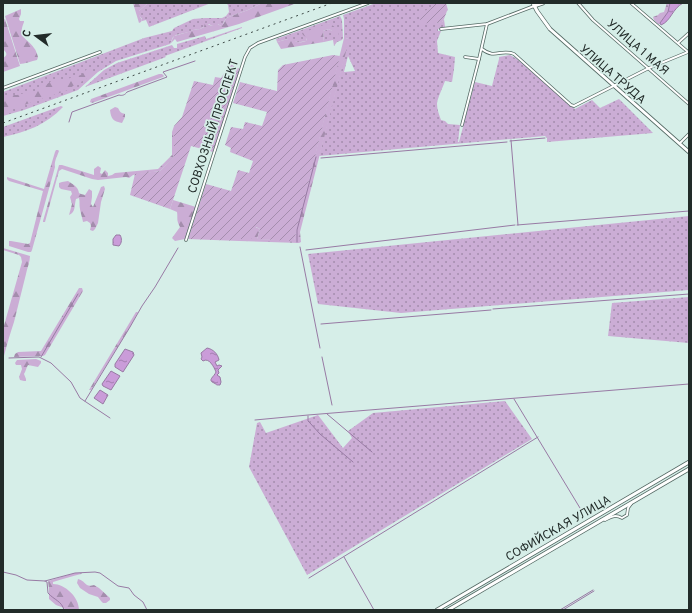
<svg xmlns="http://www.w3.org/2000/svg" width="692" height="613" font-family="Overpass,sans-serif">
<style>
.grass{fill:url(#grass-dots);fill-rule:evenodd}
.forest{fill:url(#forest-firs)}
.garden{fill:url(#garden-furrows)}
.water{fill:url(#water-ripples);stroke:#987aa4}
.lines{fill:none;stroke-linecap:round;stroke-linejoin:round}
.stream{stroke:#987aa4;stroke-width:1}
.street-casing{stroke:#546964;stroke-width:3.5}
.secondary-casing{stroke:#546964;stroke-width:4.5}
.primary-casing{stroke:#546964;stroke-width:4.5}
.street{stroke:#fff;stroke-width:2}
.secondary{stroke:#fff;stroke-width:3}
.primary{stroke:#fff;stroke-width:3}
.rail{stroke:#3e4a47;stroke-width:1;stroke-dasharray:2 4;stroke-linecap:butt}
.labels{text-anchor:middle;stroke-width:3.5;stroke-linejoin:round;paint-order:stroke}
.street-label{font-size:12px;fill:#222b29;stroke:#d6eee8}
</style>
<defs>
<pattern id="grass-dots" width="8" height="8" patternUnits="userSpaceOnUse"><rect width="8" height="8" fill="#cbadd5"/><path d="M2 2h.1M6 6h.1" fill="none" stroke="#a48dad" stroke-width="1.8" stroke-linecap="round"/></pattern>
<pattern id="forest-firs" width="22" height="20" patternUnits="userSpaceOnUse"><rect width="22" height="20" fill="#cbadd5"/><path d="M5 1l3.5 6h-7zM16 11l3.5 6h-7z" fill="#a48dad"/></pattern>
<pattern id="garden-furrows" width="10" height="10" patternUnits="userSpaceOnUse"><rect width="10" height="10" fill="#cbadd5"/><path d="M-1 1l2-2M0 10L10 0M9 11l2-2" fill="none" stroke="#a48dad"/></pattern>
<pattern id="water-ripples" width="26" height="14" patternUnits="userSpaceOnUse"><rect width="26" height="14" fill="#ca9cd9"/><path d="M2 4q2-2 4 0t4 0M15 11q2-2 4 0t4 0" fill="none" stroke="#a47fb0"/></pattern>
</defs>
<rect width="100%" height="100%" fill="#d6eee8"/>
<g class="grass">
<path d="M146 3H211L149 27 146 20 142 21V19L138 14 139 11 147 4Z"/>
<path d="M226 3H262L248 10 226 18 222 26H221L218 24 212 26 209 24 200 29 193 30 189 32 176 35 173 37 170 44 116 61 98 72 78 90 24 110 3 116V92L144 38 172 31 174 28 193 19 205 18H222L226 16 229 12 228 5Z"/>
<path d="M376 3H431V9L428 23 442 22 444 19 445 27 438 29V31H441L437 41 438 53 455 57 454 69 452 82 445 81C443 87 437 99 437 104 437 109 439 115 441 120L445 121 448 124 460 125 458 142H459L475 82 492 86 499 59V57L510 55 517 59 575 109 592 100 600 108 619 99 653 133 547 142V138L545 136 319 156 348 42V39L346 38H344V19L343 15ZM348 56 355 71 344 72Z"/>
<path d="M340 16 342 20 343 38 342 40 337 42 334 46 333 40 324 42 323 31 329 29 332 31 329 23 307 38 306 41C298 43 295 42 288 39L277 42 276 39Z"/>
<path d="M242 27V28L165 56 166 57 85 87 104 70 117 63 172 45 174 48H177V44L205 36 206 39Z"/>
<path d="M61 106 63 107C46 125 26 132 3 137V127Z"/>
<path d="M689 216V290L401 313 318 304 308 254Z"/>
<path d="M689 297V343L608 336 612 303Z"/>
<path d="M505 401 532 439 307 575 249 467 257 423 260 422 266 433 318 415 343 448 352 438 348 431 373 413Z"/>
</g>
<g class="forest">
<path d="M133 3 147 4 139 11V15L142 20 141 22 139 23Z"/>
<path d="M262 3H297L239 24 177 42 175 39 170 44 174 36 188 32 193 30 200 29 204 27 205 23 212 26 216 23 221 26 224 23 226 18 248 10Z"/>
<path d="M667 3H670L668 12 660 24H658L654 20 653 17 658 15 660 13 664 12Z"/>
<path d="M21 9V14L19 19 20 21H24V22C17 39 27 37 34 48 36 50 37 54 38 57L37 60C32 61 24 64 20 64L5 16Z"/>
<path d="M5 19 20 66 3 72V58C8 55 7 53 3 49V20Z"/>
<path d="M329 23C335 27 341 31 338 38L335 37 332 31 329 29 323 31 324 42 281 49 277 42 288 39H292C297 43 300 43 306 41L307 38 303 35 302 33Z"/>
<path d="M344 38H346L348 39V44L300 232 301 242 299 243 239 241V239L241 238 255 227 260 229 257 239 294 240Z"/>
<path d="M87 69 90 70 92 73V76L73 86 68 90 24 105 19 109 15 108 3 113V100L12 95H17L29 92H35L53 80H66L74 76 81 75Z"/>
<path d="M159 74H162L164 76 163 77 92 103 90 102 91 99Z"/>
<path d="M115 107 118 108C120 112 121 113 125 114V117L122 123C113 121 111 119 110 110Z"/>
<path d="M174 126V156L160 171 133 175 129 178 126 177 98 180 92 179 62 169 59 171 45 222H43V221L59 165H62L94 175V169L98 166 101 168 100 173 102 174 105 170 108 173V176L112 175 115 173 158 169 172 155V132Z"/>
<path d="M56 150H58L59 151C57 156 54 162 55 167L32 250 31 252H28L9 246V241H11L28 244 30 243 43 191 9 181 7 179V177L44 189 55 152Z"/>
<path d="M68 181C72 184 78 186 79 193L81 194 85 195 89 189 92 191V197L91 204 93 207 101 187 104 186 105 189 101 202 98 223 95 229 93 231 90 230 91 226 90 223 87 221 83 222C83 220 80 211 80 209 79 205 80 202 79 198L76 199C74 206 76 212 69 215L72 204 70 197 72 194 71 191 61 189 59 187V183L62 182Z"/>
<path d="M173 200 196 207 186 237 185 239 175 241 172 238 180 227C176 220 178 218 177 212L170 209Z"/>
<path d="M3 248 30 256C30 262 27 268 26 274 22 290 18 306 14 322 10 334 7 344 4 356L3 355V329L22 262 21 257 19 255 3 250Z"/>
<path d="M79 288H82L83 291 45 355 43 356 14 357 15 354 18 352 41 351Z"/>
<path d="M136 312H138L130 327 91 390H89Z"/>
<path d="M36 359 41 361V363L38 367 28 365C26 368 26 371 24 374L26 379V381H24L20 380 19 377 22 369 21 365H16L15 363 17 360Z"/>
<path d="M75 573H82L81 574C72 576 63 579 53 582V584C65 584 79 597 79 610H65L64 608 56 605 49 599V589L48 581Z"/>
<path d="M78 579C86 581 85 588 94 585L99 588 110 598V600L106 603H103L101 601 98 597 89 594 80 588 77 583Z"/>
</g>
<g class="garden">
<path d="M431 3H446L448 10 447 11 444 19 442 22 429 24 428 23 421 24 419 12 431 9Z"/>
<path d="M333 55 340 56 294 241 257 239 260 229 256 227 251 239H239V241L188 239 206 184 231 191 238 170 249 173 253 161 230 152 231 148 225 145 231 127 243 129 245 122 262 126 267 112 233 103 240 82 277 91 278 70 283 65Z"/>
<path d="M230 64 240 69 213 152 191 146 170 209 130 195 135 174 160 171 174 156V126L182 117 194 81 213 85 215 77 221 78Z"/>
</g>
<g class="water">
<path d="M670 3H683C672 9 671 21 661 25L660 23 668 12Z"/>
<path d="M116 235H120C122 238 122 243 119 246L113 245V239Z"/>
<path d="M207 348C213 349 218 354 219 360L215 362 217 366 219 365 222 366 218 370 219 373 217 375 220 377 221 382 220 385C215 385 218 385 214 383 207 380 214 377 216 372 214 367 209 357 203 361L201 359 202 357 201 353Z"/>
<path d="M125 349 133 352 134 355 123 372 115 367V364Z"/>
<path d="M111 371 120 376 111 390 103 386 102 384Z"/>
<path d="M100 390 108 395 103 404 94 398Z"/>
</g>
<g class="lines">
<g class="stream">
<path d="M69 122 72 112 119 95C122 96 125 95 127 92L167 77 163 72 195 61"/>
<path d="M511 140 518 225"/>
<path d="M510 141 545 138"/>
<path d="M321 158 507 142"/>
<path d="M517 225 689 211"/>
<path d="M297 242V230L316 157"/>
<path d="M300 247 320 348"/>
<path d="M306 250 515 225"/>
<path d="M493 309 689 294"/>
<path d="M321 324 491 310"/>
<path d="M41 357 78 294"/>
<path d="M322 357 332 405"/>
<path d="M9 358 39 357 51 363 71 382 80 398 110 418"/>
<path d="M514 399 583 513"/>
<path d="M85 401 130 327 142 306 155 287 178 248"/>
<path d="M327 414 372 452"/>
<path d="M308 416V421L310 423 320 434 353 462"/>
<path d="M255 420 308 415 689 384"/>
<path d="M344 557 374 610"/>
<path d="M3 572 16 575 27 580 45 581 47 582 48 593C54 600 62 601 64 610"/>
<path d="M309 578 538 437"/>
<path d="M45 581 75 573 95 572 100 573 118 586 129 588 134 595 143 602 147 610"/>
<path d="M560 610 593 590"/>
<path d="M563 610 594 591"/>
</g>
<defs>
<g id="street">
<path d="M578 3 593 20 689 104"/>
<path d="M631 3 688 52"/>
<path d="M441 29 487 24 534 6"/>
<path d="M678 43 689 33"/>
<path d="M482 49C496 60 500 48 514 54L571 105 574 106 649 68 688 52"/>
<path d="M465 57 479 59"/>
<path d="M3 88 100 52"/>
<path d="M462 125 479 59 487 24"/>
<path d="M680 143 689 134"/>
<path d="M186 240 245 57 250 48 258 43 368 3"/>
<path d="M605 520C611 517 615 514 622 518L627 515 628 508 631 504"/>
</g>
<g id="secondary">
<path d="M533 3 537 11 550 29 689 152"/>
<path d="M534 6 543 3"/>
</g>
<g id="primary">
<path d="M437 610 689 462"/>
<path d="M448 610 689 469"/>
</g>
</defs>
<use href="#street" class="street-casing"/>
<use href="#secondary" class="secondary-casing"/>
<use href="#primary" class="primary-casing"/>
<use href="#street" class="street"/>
<use href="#secondary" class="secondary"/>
<use href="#primary" class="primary"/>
<path class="rail" d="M3 123 332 3"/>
</g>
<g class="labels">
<g class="street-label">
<text transform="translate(638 47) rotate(41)" y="4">УЛИЦА 1 МАЯ</text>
<text transform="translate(613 74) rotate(41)" y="4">УЛИЦА ТРУДА</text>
<text transform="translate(213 126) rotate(-72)" y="4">СОВХОЗНЫЙ ПРОСПЕКТ</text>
<text transform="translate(558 528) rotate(-30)" y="4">СОФИЙСКАЯ УЛИЦА</text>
</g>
</g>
<rect width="692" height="613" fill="none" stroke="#222b29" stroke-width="8"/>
<g transform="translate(36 36) rotate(285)" stroke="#d6eee8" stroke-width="3" paint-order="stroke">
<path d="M0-3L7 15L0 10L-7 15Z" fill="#222b29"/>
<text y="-6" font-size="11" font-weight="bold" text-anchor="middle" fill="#222b29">С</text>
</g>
</svg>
